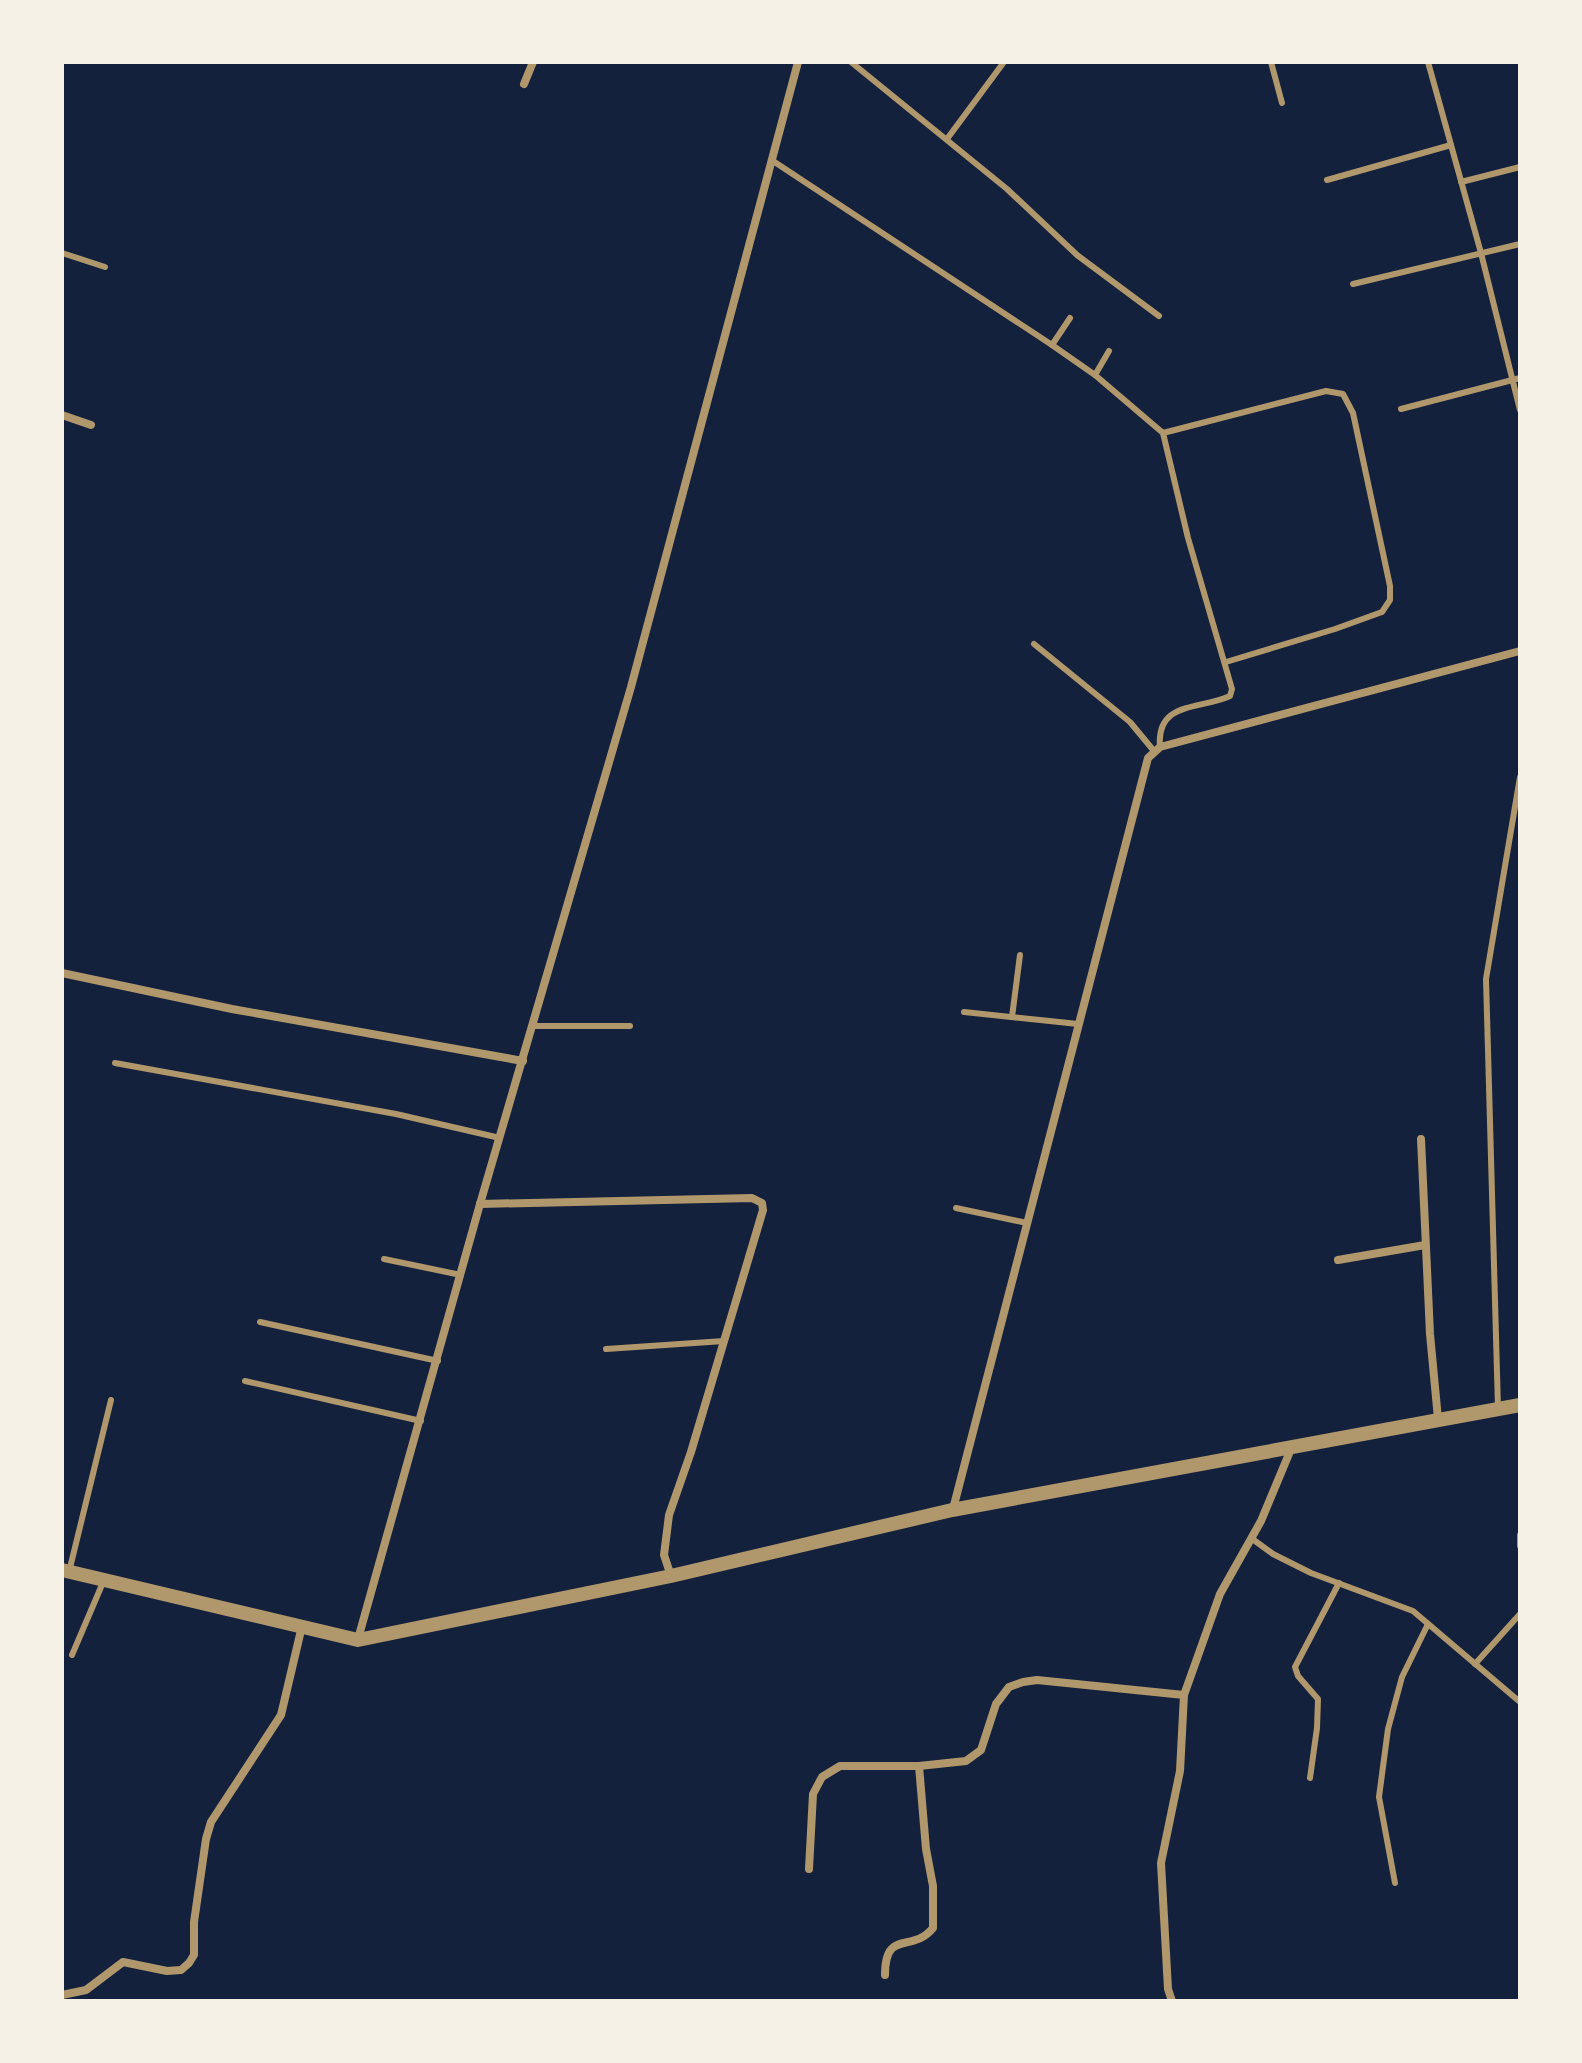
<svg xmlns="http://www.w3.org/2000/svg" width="1582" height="2063" font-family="Bitter,serif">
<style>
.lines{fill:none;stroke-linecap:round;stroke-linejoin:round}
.service{stroke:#b1986c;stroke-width:6}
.minor{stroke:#b1986c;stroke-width:8}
.tertiary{stroke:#b1986c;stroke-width:14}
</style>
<rect width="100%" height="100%" fill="#14213d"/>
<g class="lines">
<g class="service">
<path d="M851 62 1007 189 1077 255 1159 316"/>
<path d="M1271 62 1282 103"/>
<path d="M1428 62 1481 253 1520 410"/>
<path d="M947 139 1004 62"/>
<path d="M773 161 1052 345 1095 375 1163 433 1188 538 1232 689 1230 696C1199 710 1156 701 1160 747"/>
<path d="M1327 180 1451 145"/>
<path d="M1461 182 1520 167"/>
<path d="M62 253 105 267"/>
<path d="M1353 284 1520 244"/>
<path d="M1052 345 1070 318"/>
<path d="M1095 375 1109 351"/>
<path d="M1401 409 1520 378"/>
<path d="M1163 433 1326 391 1343 394 1353 413 1390 586V600L1382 612 1335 629 1226 662"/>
<path d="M1034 644 1130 722 1154 751"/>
<path d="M964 1012 1078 1024"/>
<path d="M1012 1017 1020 955"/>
<path d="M534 1026H630"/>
<path d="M115 1063 396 1114 500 1138"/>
<path d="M956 1208 1027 1223"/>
<path d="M384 1259 461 1275"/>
<path d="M260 1322 438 1361"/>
<path d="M606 1349 724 1341"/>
<path d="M245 1381 421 1421"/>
<path d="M1498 1408 1486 979 1520 777"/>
<path d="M1520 1535V1546"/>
<path d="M1251 1538 1273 1554 1311 1573 1413 1611 1520 1702"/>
<path d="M69 1572 111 1400"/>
<path d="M72 1655 104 1580"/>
<path d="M1475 1664 1520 1614"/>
<path d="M1310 1778 1317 1728 1318 1699 1298 1676 1295 1667 1339 1583"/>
<path d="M1395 1883 1379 1797 1388 1729 1402 1677 1428 1624"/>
</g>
<g class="minor">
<path d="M524 84 533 62"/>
<path d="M62 415 91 425"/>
<path d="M62 973 232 1009 523 1061"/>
<path d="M1421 1139 1430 1334 1438 1419"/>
<path d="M480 1204 752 1198 762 1203 763 1210 691 1452 669 1515 664 1555 671 1576"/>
<path d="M1338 1260 1425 1245"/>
<path d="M953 1509 1148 758 1160 747 1520 651"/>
<path d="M358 1639 480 1204 631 687 798 62"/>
<path d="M809 1869 813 1794 822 1777 840 1766H919L966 1761 981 1750 996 1704 1009 1687 1023 1682 1037 1680 1184 1695"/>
<path d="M885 1975C885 1928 912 1954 933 1928V1886L926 1849 919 1766"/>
<path d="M62 1995 86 1990 123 1962 167 1971 181 1970 189 1963 194 1955V1922L206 1839 211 1822 281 1715 302 1626"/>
<path d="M1172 2001 1168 1989 1161 1863 1180 1771 1184 1695 1220 1594 1261 1521 1291 1449"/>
</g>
<path class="tertiary" d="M62 1570 358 1640 671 1576 952 1510 1520 1405"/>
</g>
<rect width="1582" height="2063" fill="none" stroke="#f6f1e7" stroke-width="128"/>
</svg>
